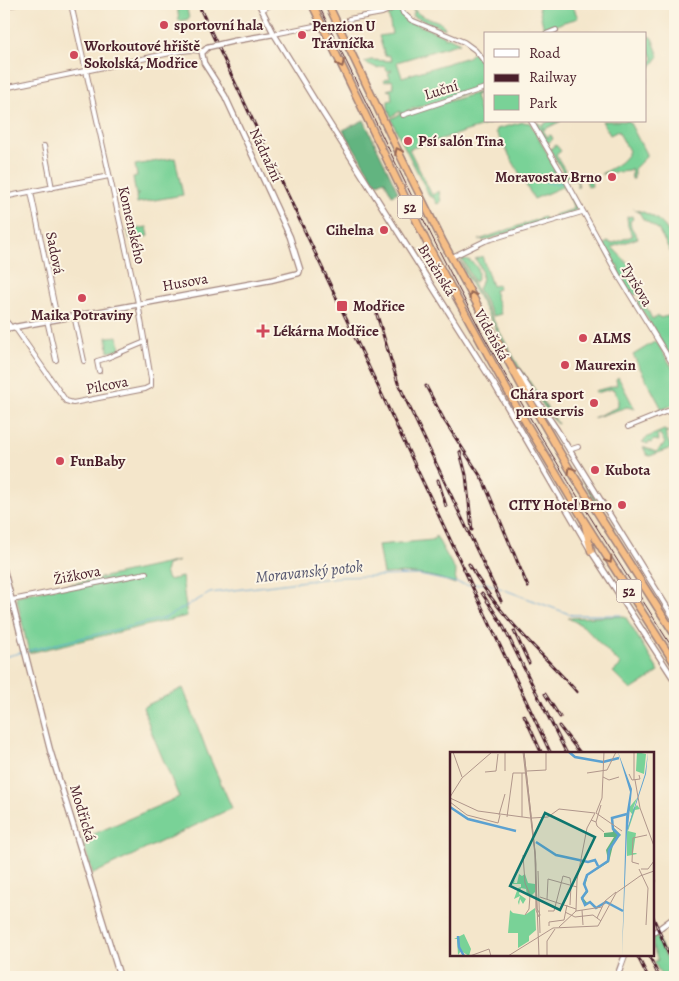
<svg xmlns="http://www.w3.org/2000/svg" width="679" height="981" font-family="Alegreya,serif">
<style>
.green{fill:#79d297;stroke:#627861}
.forest{fill:#62b480;stroke:#566a56}
.lines{fill:none;stroke-linecap:round;stroke-linejoin:round}
.stream{stroke:#5ba1d1;stroke-width:1}
.minor-casing{stroke:#9f827b;stroke-width:6}
.tertiary-casing{stroke:#9f827b;stroke-width:7}
.trunk-casing{stroke:#9f827b;stroke-width:9}
.minor{stroke:#fff;stroke-width:4}
.tertiary{stroke:#fff;stroke-width:4.5}
.trunk{stroke:#f6be86;stroke-width:6}
.tram{stroke:#4a1f2b;stroke-width:1}
.rail-casing{stroke:#4a1f2b;stroke-width:3}
.rail{stroke:#fcf5e5;stroke-width:1;stroke-dasharray:4;stroke-linecap:butt}
.tertiary-bridge-casing{stroke:#9f827b;stroke-width:7;stroke-linecap:butt}
.tertiary-bridge{stroke:#fff;stroke-width:4.5}
.oneway{stroke:#976754}
.poi-dot{fill:#d1495b;stroke:#fcf5e5;stroke-width:2}
.labels{text-anchor:middle;stroke-width:4;stroke-linejoin:round;paint-order:stroke}
.shield{fill:#fcf5e5;stroke:#7f5f63;stroke-width:1}
.shield-label{font-size:14px;font-weight:bold;fill:#4a1f2b}
.poi-label{font-size:15px;font-weight:bold;fill:#4a1f2b;stroke:#fcf5e5;text-anchor:start}
.street-label{font-size:15px;fill:#4a1f2b;stroke:#fcf5e5}
.water-label{font-size:16px;font-style:italic;fill:#51536d;stroke:#fcf5e5}
.inset-river{fill:none;stroke:#5ba1d1;stroke-width:2.5}
.inset-road{fill:none;stroke:#b0968b;stroke-width:1}
.view{fill:#0f766e;fill-opacity:0.15;stroke:#0f766e;stroke-width:2.5}
.inset-edge{fill:none;stroke:#4a1f2b;stroke-width:2.5}
</style>
<rect width="100%" height="100%" fill="#fcf5e5"/>
<filter id="ink" filterUnits="userSpaceOnUse"><feTurbulence type="fractalNoise" baseFrequency=".02" numOctaves="2"/><feDisplacementMap in="SourceGraphic" scale="10" xChannelSelector="R" yChannelSelector="G"/><feConvolveMatrix kernelMatrix="1 2 1 2 8 2 1 2 1" color-interpolation-filters="sRGB"/></filter>
<filter id="wash" filterUnits="userSpaceOnUse"><feTurbulence type="fractalNoise" baseFrequency=".0096" numOctaves="4" result="noise"/><feDisplacementMap in="SourceGraphic" scale="20" xChannelSelector="R" yChannelSelector="G"/><feGaussianBlur stdDeviation="1.12" result="paint"/><feColorMatrix in="noise" values="0 0 0 0 0 0 0 0 0 0 0 0 0 0 0 0 0 1.4 0 .05"/><feComposite in="paint" operator="in"/></filter>
<g filter="url(#wash)">
<rect width="100%" height="100%" fill="#f4e6cb"/>
<g class="green">
<path d="M186 4 189 19 179 21 177 5Z"/>
<path d="M411 4C419 22 436 16 444 26L445 29 412 16 415 12 408 6Z"/>
<path d="M538 4H572L578 18C573 20 566 21 561 23 549 29 551 34 534 34L544 30Z"/>
<path d="M396 9 409 21 445 36V38L448 37 460 43 397 62 402 77 468 57 474 52 485 65V86L448 99 408 110 407 112 421 109 422 111 423 109 480 92 483 93 475 95 481 117H485V121L496 122 409 149 432 195 439 191 441 202 437 204 433 197H430L401 140 403 137 400 138 391 119 400 114V111L391 117 388 109V101L392 100 391 91 387 90 394 88 392 80 385 82 384 80 390 78 388 73 392 71V70L387 71 384 66 377 68 364 62 371 60 392 61 389 55 385 56 379 36 392 34 388 12Z"/>
<path d="M649 36 652 38 659 56 647 72 648 80 645 86V69L647 70 653 58 648 48 645 47V37Z"/>
<path d="M551 121H561L543 130 548 138V136L551 135 553 139 548 143 544 140 535 124 539 123 543 129 542 124Z"/>
<path d="M602 121H629L646 154V157L634 169V179H632L631 168 629 171 601 174C611 168 624 163 629 151L618 131 610 135Z"/>
<path d="M523 122 530 123 564 183 562 187 534 199 496 132 497 129Z"/>
<path d="M556 145 561 151 556 155 569 177 587 174 593 175 590 178 592 186 588 187 586 179 577 180 579 187H576L578 185 576 180 567 179 550 149Z"/>
<path d="M175 158 183 195 137 203 136 196 139 194 136 195 133 177 137 176 135 165Z"/>
<path d="M564 188H567L577 206 576 210 571 213 483 241 482 239 479 240 544 217 546 220 555 217 554 215 574 209 567 189H563Z"/>
<path d="M633 209C661 216 675 231 675 260L658 229 643 219 639 212Z"/>
<path d="M632 216 633 219 630 221 631 227 638 238 612 247 632 268 630 269 632 273 627 276 634 288 637 287 640 293 643 292 635 295 630 293 617 270 619 269 617 264 614 265 603 245 609 241 611 244 632 236 628 226 627 217Z"/>
<path d="M147 227 149 236 130 239 128 230Z"/>
<path d="M482 256 492 286 498 285 499 289 494 290 501 314 493 316 478 289C484 279 483 268 475 259Z"/>
<path d="M462 259C474 259 482 270 476 281L474 282Z"/>
<path d="M460 260 518 365 558 424 556 423 522 376 464 271Z"/>
<path d="M645 296 642 298 652 319 659 316 660 318 675 314V363L638 304V300Z"/>
<path d="M118 336 120 350 108 352 107 337Z"/>
<path d="M656 341 675 372V404L654 413 662 409 633 355Z"/>
<path d="M618 377 635 409 627 407 593 418 618 407V399L614 390 611 389 596 393 595 391 617 385 616 379Z"/>
<path d="M543 413 614 529 611 528Z"/>
<path d="M664 430 668 432 665 433 671 448 650 456 647 455 643 447 656 452 665 443 660 434 657 436 659 441 654 440 651 443 649 442 648 444 642 442 648 437Z"/>
<path d="M436 536 456 572 455 584C431 574 409 572 383 574L378 545 432 540 435 538Z"/>
<path d="M179 561 167 565 165 572 168 580 182 577 187 616 29 653 16 596Z"/>
<path d="M625 616 659 672 631 690 613 672 621 665 583 626 568 618Z"/>
<path d="M183 688 208 754 232 808 93 874 82 839 179 797 151 731 143 707Z"/>
<path d="M656 935 675 975V977H662L654 962 658 960 653 948V938Z"/>
</g>
<path class="forest" d="M364 120 398 192 392 195 384 180 376 184 343 130Z"/>
<g class="lines">
<g class="stream">
<path d="M545 182 555 184 564 182"/>
<path d="M27 651 165 618 210 593 338 577 419 575 467 585 486 583 572 615H621"/>
<path d="M4 657 23 652"/>
</g>
</g>
</g>
<g filter="url(#ink)">
<g class="lines">
<defs>
<g id="minor">
<path d="M400 4 403 13 411 20 464 42 475 50 485 62"/>
<path d="M4 6 17 4"/>
<path d="M262 10 272 4"/>
<path d="M349 19 382 13 401 5"/>
<path d="M274 34 314 26"/>
<path d="M546 34 556 30"/>
<path d="M4 88 175 52 191 50 203 51"/>
<path d="M403 115 485 88"/>
<path d="M531 121 568 184 619 277 675 368"/>
<path d="M44 146 52 188"/>
<path d="M31 192 57 318"/>
<path d="M4 197 109 176"/>
<path d="M452 257 485 241 582 212"/>
<path d="M74 315 84 361"/>
<path d="M4 319 11 327"/>
<path d="M47 320 56 360"/>
<path d="M14 326 66 401 73 403 145 389 151 386V379L138 303 71 4"/>
<path d="M99 371 97 361 107 358 145 342"/>
<path d="M628 427 675 408"/>
<path d="M569 450 578 447"/>
<path d="M12 600 146 573"/>
</g>
<g id="tertiary">
<path d="M259 4 274 34 314 99 494 384 591 551 675 681"/>
<path d="M234 41 274 34"/>
<path d="M4 329 271 280 299 273 300 269 290 237 225 96 204 63 202 53 208 47"/>
<path d="M518 372 557 430 675 620"/>
<path d="M4 570 50 750 120 977"/>
<path d="M653 933 675 917"/>
<path d="M617 977 625 955"/>
</g>
<g id="trunk">
<path d="M312 4 430 249 516 406 583 519 675 664"/>
<path d="M328 4 400 155 443 242 525 392 569 468 675 635"/>
<path d="M585 525 591 551"/>
</g>
</defs>
<use href="#minor" class="minor-casing"/>
<use href="#tertiary" class="tertiary-casing"/>
<use href="#trunk" class="trunk-casing"/>
<use href="#minor" class="minor"/>
<use href="#tertiary" class="tertiary"/>
<use href="#trunk" class="trunk"/>
<path class="tram" d="M318 4C380 129 438 256 507 378 560 471 618 561 675 652"/>
<defs>
<g id="rail">
<path d="M198 4 551 754"/>
<path d="M377 315 398 383 501 601"/>
<path d="M426 386 444 420 483 480 528 587"/>
<path d="M460 452 466 475 472 530"/>
<path d="M438 480 446 506"/>
<path d="M469 564C497 614 539 650 577 692"/>
<path d="M482 593 502 624 567 754"/>
<path d="M514 631 529 663"/>
<path d="M545 694 560 717"/>
<path d="M524 715 542 754"/>
<path d="M559 726 581 754"/>
<path d="M653 877 655 881"/>
<path d="M653 917 675 969"/>
<path d="M637 955 648 977"/>
<path d="M649 955 659 977"/>
</g>
</defs>
<use href="#rail" class="rail-casing"/>
<use href="#rail" class="rail"/>
<defs>
<path id="tertiary-bridge" d="M208 47 234 41"/>
</defs>
<use href="#tertiary-bridge" class="tertiary-bridge-casing"/>
<use href="#tertiary-bridge" class="tertiary-bridge"/>
</g>
<defs><path id="oneway-chevron" d="M-2-3.5L2.5 0L-2 3.5" fill="none" stroke-width="1.6" stroke-linecap="round" stroke-linejoin="round" transform="scale(1.25)"/></defs>
<g class="oneway">
<use href="#oneway-chevron" transform="translate(341 64) rotate(65)"/>
<use href="#oneway-chevron" transform="translate(398 151) rotate(-116)"/>
<use href="#oneway-chevron" transform="translate(472 295) rotate(-119)"/>
<use href="#oneway-chevron" transform="translate(571 470) rotate(-121)"/>
<use href="#oneway-chevron" transform="translate(609 560) rotate(58)"/>
</g>
</g>
<g class="poi-dot">
<circle cx="164" cy="25" r="5"/>
<circle cx="302" cy="35" r="5"/>
<circle cx="74" cy="55" r="5"/>
<circle cx="408" cy="141" r="5"/>
<circle cx="612" cy="177" r="5"/>
<circle cx="384" cy="230" r="5"/>
<circle cx="82" cy="298" r="5"/>
<rect x="336" y="300" width="12" height="12" rx="2.5"/>
<path d="M260.5 323.5h5v5h5v5h-5v5h-5v-5h-5v-5h5z"/>
<circle cx="583" cy="338" r="5"/>
<circle cx="565" cy="365" r="5"/>
<circle cx="594" cy="403" r="5"/>
<circle cx="60" cy="461" r="5"/>
<circle cx="595" cy="470" r="5"/>
<circle cx="622" cy="505" r="5"/>
</g>
<g class="labels">
<g class="shield">
<rect x="397.5" y="195.5" width="25" height="23" rx="4"/>
<rect x="616.5" y="579.5" width="25" height="23" rx="4"/>
</g>
<g class="shield-label">
<text x="410" y="212">52</text>
<text x="629" y="596">52</text>
</g>
<g class="poi-label">
<text x="174" y="30">sportovní hala</text>
<text x="312" y="31">Penzion U<tspan x="312" dy="17">Trávníčka</tspan></text>
<text x="84" y="51">Workoutové hřiště<tspan x="84" dy="17">Sokolská, Modřice</tspan></text>
<text x="418" y="146">Psí salón Tina</text>
<text x="602" y="182" text-anchor="end">Moravostav Brno</text>
<text x="374" y="235" text-anchor="end">Cihelna</text>
<text x="353" y="311">Modřice</text>
<text x="82" y="320" text-anchor="middle">Maika Potraviny</text>
<text x="273" y="336">Lékárna Modřice</text>
<text x="593" y="343">ALMS</text>
<text x="575" y="370">Maurexin</text>
<text x="584" y="399" text-anchor="end">Chára sport<tspan x="584" dy="17">pneuservis</tspan></text>
<text x="70" y="466">FunBaby</text>
<text x="605" y="475">Kubota</text>
<text x="612" y="510" text-anchor="end">CITY Hotel Brno</text>
</g>
<g class="street-label">
<text transform="translate(441 90) rotate(-17)" y="5">Luční</text>
<text transform="translate(266 155) rotate(65)" y="5">Nádražní</text>
<text transform="translate(132 225) rotate(77)" y="5">Komenského</text>
<text transform="translate(55 253) rotate(79)" y="5">Sadová</text>
<text transform="translate(437 270) rotate(58)" y="5">Brněnská</text>
<text transform="translate(185 282) rotate(-10)" y="5">Husova</text>
<text transform="translate(637 285) rotate(59)" y="5">Tyršova</text>
<text transform="translate(492 335) rotate(61)" y="5">Vídeňská</text>
<text transform="translate(107 385) rotate(-11)" y="5">Pilcova</text>
<text transform="translate(77 575) rotate(-11)" y="5">Žižkova</text>
<text transform="translate(83 813) rotate(73)" y="5">Modřická</text>
</g>
<g class="water-label">
<text transform="translate(309 571) rotate(-6)" y="6">Moravanský potok</text>
</g>
</g>
<g transform="translate(450 752)">
<rect width="204" height="204" fill="#f4e6cb"/>
<path d="M187 0 196 2 194 22 186 19ZM187 46 183 57 187 53 190 57 185 58 178 79 186 81 183 101H186L187 102 177 104V80L182 62 178 57ZM69 122 72 124 75 122H85H75L78 131 85 132V140L82 143H77L76 137 71 136 69 142 76 147 73 152 70 147 69 153 68 150 70 144 64 147 68 136 71 135V132H63V130L65 128 64 131H67ZM61 147 60 158 63 161 75 163 85 156 86 178 79 184V189L68 196V181H58ZM14 182 21 197 19 204 11 199 8 203 7 187H4Z" fill="#79d297"/>
<path d="M162 74 171 83 164 89 159 110 138 123 135 134 138 140 133 146 138 152 135 153 131 147 136 139 134 133 136 124 158 108 156 98 164 85H154V81L163 80Z" fill="#62b480"/>
<path d="M168 0 182 37 178 75 195 22 198 0 196 22 177 80 172 204 176 65 180 40Z" fill="#5ba1d1"/>
<path class="inset-river" d="M119 0 125 5 153 10 169 6M0 55 18 67 66 79M86 90 106 103 138 110 145 108 148 114M173 159 156 150 146 156 140 150 135 153 132 146 137 139 134 132 137 123 158 109 159 98 169 83 163 77 162 66 177 62M8 184 9 195 14 204"/>
<path class="inset-road" d="M3 0 12 25M55 0V19M73 0 85 103 89 204M74 0 85 99 86 112V124L87 157 89 160 90 163 89 165 86 158 85 100ZM184 0V28M77 19 96 18V0M35 20 46 19 48 2M72 21V65M137 21 157 18 166 0M179 22 182 28 190 27 189 23M153 25 159 28 169 25M185 28 190 56 204 94M0 45 12 26 42 0M0 46 28 59 80 66M0 50 17 63M146 61 152 46 154 0M146 61 172 79M17 63 48 71 50 63M49 63 55 42M57 65 63 21H75M82 66 98 65 109 57 145 61M141 68 146 70 147 74 154 80M146 70 151 53M73 103 75 131 80 143 79 157 75 163M189 112 182 110 183 86 197 83M189 117 198 136 196 173M191 117H198L204 109M88 119 90 181M90 145 126 157M97 147 98 127 127 135M120 153 121 133M132 158 133 173M98 159H104L113 124 120 126 121 133M126 159 127 128 137 76 145 61M126 159 152 155M115 160 125 165 143 163 151 169M147 166 155 149 166 140M114 168 117 153M99 174V170L114 168M109 175 126 159M20 204 39 197 41 204M58 204 103 176 148 174 166 141 190 124 204 119M97 204V189L105 177"/>
<path class="view" d="M95 61 145 85 110 158 60 134Z"/>
<rect width="204" height="204" class="inset-edge"/>
</g>
<rect width="679" height="981" fill="none" stroke="#fcf5e5" stroke-width="20"/>
<rect x="484" y="32" width="162" height="90" fill="#fcf5e5" stroke="#b59f9b"/>
<rect x="494" y="49" width="25" height="8" fill="#ffffff" stroke="#b59f9b"/>
<text x="529" y="58" font-size="15" fill="#4a1f2b">Road</text>
<rect x="494" y="74" width="25" height="8" fill="#4a1f2b" stroke="#b59f9b"/>
<text x="529" y="82" font-size="15" fill="#4a1f2b">Railway</text>
<rect x="494" y="95" width="25" height="15" fill="#79d297" stroke="#b59f9b"/>
<text x="529" y="108" font-size="15" fill="#4a1f2b">Park</text>
</svg>
